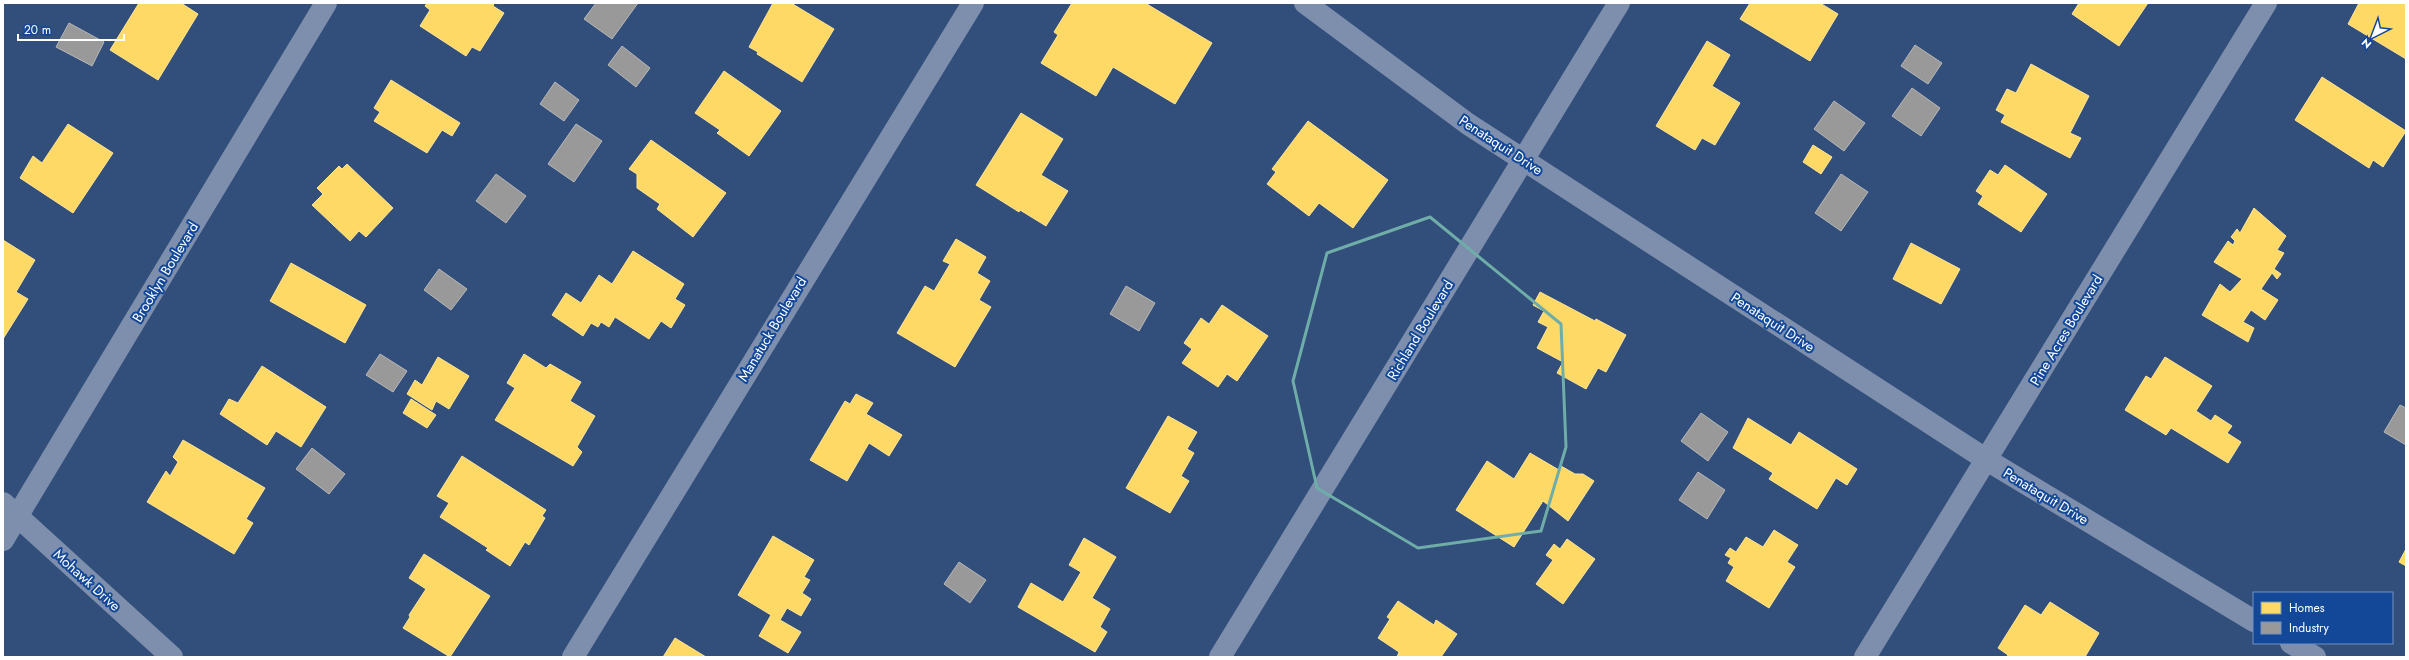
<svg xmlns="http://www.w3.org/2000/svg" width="2409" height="660" font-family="Jost,sans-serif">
  <rect width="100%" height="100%" fill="#324e7a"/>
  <!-- homes -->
  <g fill="#ffd966" stroke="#ffe494">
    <path d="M139 3H181L198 14 158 80 110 50Z"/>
    <path d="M427 3H494L493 6 504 13 480 51 472 47 466 56 420 26 430 10 425 6Z"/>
    <path d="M773 3H791L834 29 802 82 757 54 758 52 749 47Z"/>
    <path d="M1072 3H1145L1212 43 1175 104 1113 67 1096 96 1041 63 1058 35 1054 32Z"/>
    <path d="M1750 3H1820L1838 14 1810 61 1740 19Z"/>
    <path d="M2079 3H2148L2119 46 2072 14Z"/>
    <path d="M2359 3H2406V59L2348 24Z"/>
    <path d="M1707 41 1730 55 1712 86 1740 103 1715 145 1702 138 1695 150 1656 126Z"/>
    <path d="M2031 64 2089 96 2070 133 2081 138 2070 158 2001 122 2005 115 1996 110 2007 89 2016 93Z"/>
    <path d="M724 71 781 111 749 156 717 133 720 130 695 113Z"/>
    <path d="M2322 77 2406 131 2383 167 2373 160 2369 168 2295 120Z"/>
    <path d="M391 80 460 123 452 136 442 130 427 153 374 121 380 112 374 108Z"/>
    <path d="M1021 113 1063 139 1041 175 1068 191 1046 226 1020 210 1019 212 976 185Z"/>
    <path d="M1308 121 1388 180 1353 228 1319 203 1309 216 1267 184 1276 172 1272 169Z"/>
    <path d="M68 124 113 153 73 213 20 178 33 156 42 163Z"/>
    <path d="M651 140 726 193 693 237 657 209 660 204 637 188V174L629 169Z"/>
    <path d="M1813 145 1832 157 1821 174 1803 162Z"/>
    <path d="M347 164 393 208 366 237 359 231 350 241 312 205 323 194 317 188 339 166 342 169Z"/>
    <path d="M2005 165 2047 194 2021 232 1978 204 1983 196 1976 191 1990 170 1998 175Z"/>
    <path d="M2254 208 2286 236 2277 250 2284 253 2274 269 2281 274 2277 279 2272 273 2261 289 2278 300 2265 320 2251 310 2243 322 2254 328 2248 342 2202 315 2220 284 2230 292 2242 279 2214 262 2228 241 2233 245 2235 241 2231 237 2237 229 2240 233Z"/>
    <path d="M956 239 986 257 977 273 990 281 979 300 991 307 955 367 897 333 925 286 934 291 950 264 943 261Z"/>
    <path d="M3 240 35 260 16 292 28 299 3 339Z"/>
    <path d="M1911 243 1960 269 1941 304 1893 279Z"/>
    <path d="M633 251 684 284 675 299 685 305 671 328 661 321 649 339 615 317 609 327 601 322 598 327 591 323 583 336 552 315 566 293 581 303 599 275 612 284Z"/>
    <path d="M291 263 366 305 345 343 270 301Z"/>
    <path d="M1540 292 1595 321 1596 319 1626 335 1606 372 1598 368 1586 389 1557 373 1563 362 1537 348 1548 327 1538 322 1544 311 1533 305Z"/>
    <path d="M1222 305 1268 336 1237 381 1227 374 1218 387 1182 363 1192 349 1184 343 1201 318 1209 324Z"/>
    <path d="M524 354 546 368 550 364 581 382 570 401 595 416 577 447 582 452 573 466 495 420 515 388 507 383Z"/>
    <path d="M438 357 469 376 449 409 436 401 432 410 407 394 415 380 422 385Z"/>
    <path d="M2165 357 2212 386 2196 411 2211 421 2215 415 2232 426 2227 433 2241 442 2228 463 2171 428 2166 435 2125 410 2146 376 2151 379Z"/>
    <path d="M262 366 326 407 301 447 276 431 267 445 220 414 229 399 238 403Z"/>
    <path d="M856 394 873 403 866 414 902 435 889 456 869 443 847 481 810 460 845 401 850 404Z"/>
    <path d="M411 399 436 415 427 428 403 413Z"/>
    <path d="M1168 416 1197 432 1187 449 1194 453 1181 476 1189 481 1170 513 1126 488Z"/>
    <path d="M1748 418 1791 445 1799 432 1857 469 1847 485 1836 478 1817 509 1769 479 1773 473 1733 448Z"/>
    <path d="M183 440 265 488 246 519 253 523 234 554 147 502 166 471 170 476 178 462 173 457Z"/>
    <path d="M1530 453 1559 470 1561 466 1575 474H1583L1594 481 1568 521 1543 501 1514 547 1456 510 1487 461 1514 479Z"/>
    <path d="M462 456 546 510 542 516 545 518 529 545 525 542 510 566 486 550 488 548 440 517 449 503 437 496Z"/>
    <path d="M1774 530 1798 545 1787 562 1795 567 1769 608 1726 581 1734 567 1728 563 1731 558 1725 555 1730 548 1736 552 1746 537 1763 547Z"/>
    <path d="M773 536 814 560 804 577 810 580 802 593 811 599 801 616 787 608 780 620 801 632 788 653 759 636 771 615 738 595Z"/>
    <path d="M1084 538 1116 557 1092 598 1110 609 1100 627 1107 632 1095 652 1018 607 1031 583 1063 602 1081 572 1069 565Z"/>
    <path d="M1567 539 1595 559 1563 604 1536 584 1553 560 1546 555 1554 544 1560 549Z"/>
    <path d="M2406 549V566L2399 562Z"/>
    <path d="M424 554 490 596 450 657 403 628 410 617 409 615 426 589 409 578Z"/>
    <path d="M1398 601 1434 625 1436 620 1457 634 1441 657H1397L1399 652 1378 638 1390 619 1387 617Z"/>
    <path d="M2050 602 2099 633 2085 657H2007L2008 655 1998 648 2025 605 2041 615Z"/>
    <path d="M675 638 706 657H663Z"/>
  </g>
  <!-- industry -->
  <g fill="#999" stroke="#b8b8b8">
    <path d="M596 3H638L612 39 584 19Z"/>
    <path d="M69 23 104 42 92 66 56 47Z"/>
    <path d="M1915 45 1942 63 1928 84 1901 66Z"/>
    <path d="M622 46 650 68 636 87 608 65Z"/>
    <path d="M555 82 579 100 564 121 540 104Z"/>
    <path d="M1912 88 1940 108 1921 136 1892 116Z"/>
    <path d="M1834 101 1865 123 1844 151 1814 129Z"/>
    <path d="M576 124 602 141 574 182 548 164Z"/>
    <path d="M496 174 526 196 506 223 476 201Z"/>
    <path d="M1841 174 1868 192 1841 231 1815 213Z"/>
    <path d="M439 269 467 289 451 310 424 290Z"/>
    <path d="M1126 286 1155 303 1139 331 1110 314Z"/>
    <path d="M380 354 407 371 393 392 366 375Z"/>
    <path d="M2400 405 2406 408V445L2384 432Z"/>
    <path d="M1701 413 1728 432 1708 461 1681 441Z"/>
    <path d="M312 448 345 474 329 494 296 469Z"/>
    <path d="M1698 472 1725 490 1707 519 1679 500Z"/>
    <path d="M959 562 986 580 970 603 944 584Z"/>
  </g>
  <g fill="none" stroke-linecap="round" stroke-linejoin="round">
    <!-- minor -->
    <g stroke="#7d8fad" stroke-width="22">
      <path d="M1305 3 1468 124 1987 460 2254 621"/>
      <path d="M3 503 172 657"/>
      <path d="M3 540 326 3"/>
      <path d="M2291 643 2315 657"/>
      <path d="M573 657 973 3"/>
      <path d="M1220 657 1619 3"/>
      <path d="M1865 657 2266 3"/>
    </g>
  </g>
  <!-- marked area -->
  <path fill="none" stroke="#6fada8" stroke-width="3" stroke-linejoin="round" d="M1430 217 1561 324 1566 447 1541 531 1418 548 1317 488 1293 381 1327 253Z"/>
  <g text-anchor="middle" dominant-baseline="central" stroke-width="4" stroke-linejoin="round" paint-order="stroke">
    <!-- street labels -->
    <g font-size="14" fill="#fff" stroke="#134899">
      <text transform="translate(1501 145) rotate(33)">Penataquit Drive</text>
      <text transform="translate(165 272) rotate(-59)">Brooklyn Boulevard</text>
      <text transform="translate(1773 322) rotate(33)">Penataquit Drive</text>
      <text transform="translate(772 329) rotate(-59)">Manatuck Boulevard</text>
      <text transform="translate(1420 330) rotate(-59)">Richland Boulevard</text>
      <text transform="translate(2066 330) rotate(-59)">Pine Acres Boulevard</text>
      <text transform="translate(2046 496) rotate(31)">Penataquit Drive</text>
      <text transform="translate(87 580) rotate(42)">Mohawk Drive</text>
    </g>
  </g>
  <!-- border -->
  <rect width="2409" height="660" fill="none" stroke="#ffffff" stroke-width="8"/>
  <!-- legend -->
  <rect x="2253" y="592" width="140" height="52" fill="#134899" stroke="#7191c2"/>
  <rect x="2261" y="602" width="20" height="12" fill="#ffd966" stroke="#7191c2"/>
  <text x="2289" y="612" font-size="12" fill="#ffffff">Homes</text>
  <rect x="2261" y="622" width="20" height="12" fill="#999999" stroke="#7191c2"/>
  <text x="2289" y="632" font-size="12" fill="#ffffff">Industry</text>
  <!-- north arrow -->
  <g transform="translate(2373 36) rotate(222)" stroke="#134899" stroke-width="3" paint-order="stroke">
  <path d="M0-3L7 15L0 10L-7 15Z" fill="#ffffff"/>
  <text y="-6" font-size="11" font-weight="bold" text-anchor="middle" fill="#ffffff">N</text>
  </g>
  <!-- scale -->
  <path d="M18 34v6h106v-6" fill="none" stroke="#ffffff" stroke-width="2"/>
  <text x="24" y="34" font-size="12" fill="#ffffff" stroke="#134899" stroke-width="3" paint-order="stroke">20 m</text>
</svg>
